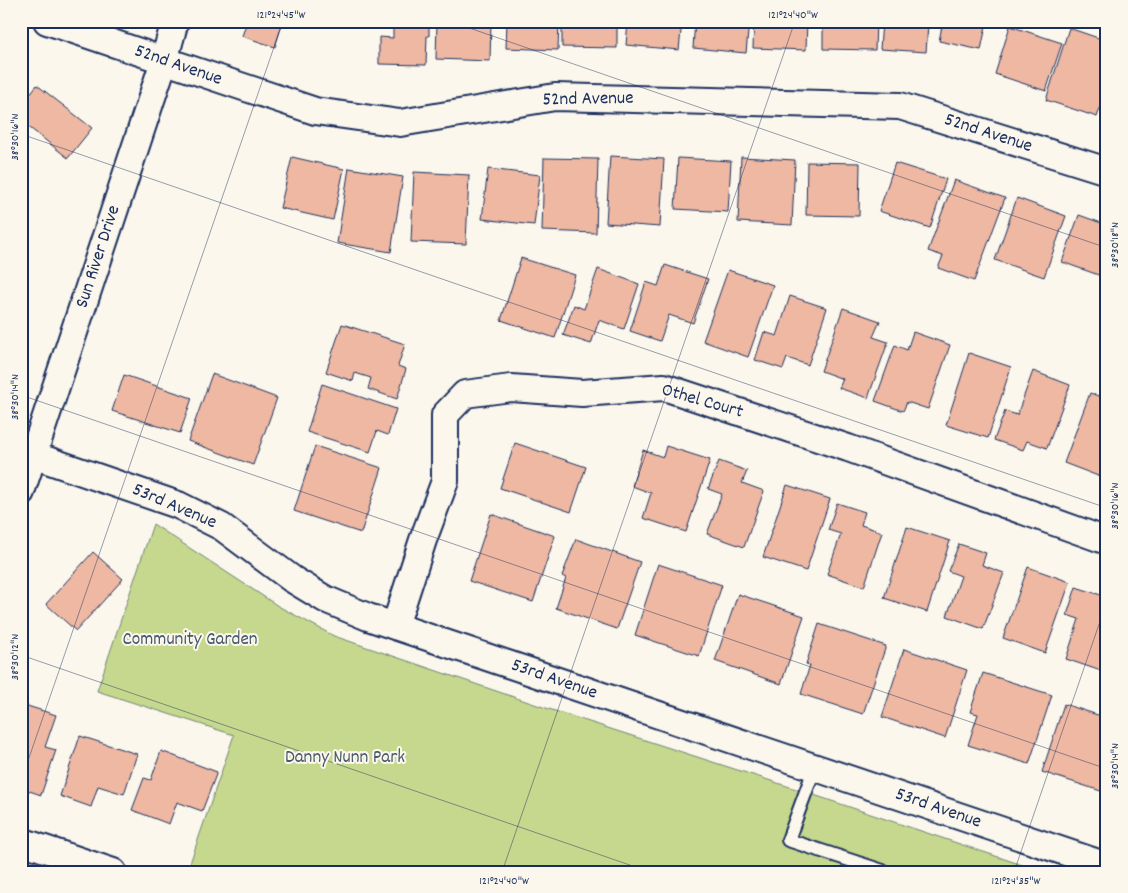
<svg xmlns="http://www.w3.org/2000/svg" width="1128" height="893" font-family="Dekko,sans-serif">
  <rect width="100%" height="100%" fill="#fbf7ec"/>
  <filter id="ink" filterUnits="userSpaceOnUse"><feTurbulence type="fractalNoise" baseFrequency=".02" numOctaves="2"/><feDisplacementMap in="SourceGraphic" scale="10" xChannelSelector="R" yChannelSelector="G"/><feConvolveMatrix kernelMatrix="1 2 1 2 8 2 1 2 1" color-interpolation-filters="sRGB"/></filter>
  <g filter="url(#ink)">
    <!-- green -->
    <path fill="#c5d88d" stroke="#708476" d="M153 524 278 606 334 636 549 709 793 788 1043 872H187L234 735 97 691Z"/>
    <!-- building -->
    <g fill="#eeb8a2" stroke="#1b2f5e">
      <path d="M247 21H283L275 47 242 36Z"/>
      <path d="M393 21H429V36H427L426 65 379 64V37L393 38Z"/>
      <path d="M437 21H491L490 61 436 59Z"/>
      <path d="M507 21H559L558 50 506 48Z"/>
      <path d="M562 21H617V48L562 47Z"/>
      <path d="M628 21H682L679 50 626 45Z"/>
      <path d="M695 21H749L746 53 693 48Z"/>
      <path d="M754 21H807L806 50 753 48Z"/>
      <path d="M823 21H876L875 50 823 49Z"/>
      <path d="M882 21H933L932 25H928L926 52 880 49Z"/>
      <path d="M943 21H987L981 50 939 41Z"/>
      <path d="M1010 26 1062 43 1046 91 995 74Z"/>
      <path d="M1069 28 1107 41V88L1097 117 1046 100Z"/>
      <path d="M37 85 92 128 68 158 21 121V105Z"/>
      <path d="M610 156 664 159 660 227 606 223Z"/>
      <path d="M292 157 344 169 333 220 280 208Z"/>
      <path d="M741 157 795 160 792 225 738 222Z"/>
      <path d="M544 158 598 159 596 233 542 231Z"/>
      <path d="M678 158 731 161 728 212 675 209Z"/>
      <path d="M807 162 860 163 859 216 806 215Z"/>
      <path d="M895 163 946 179 930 228 879 211Z"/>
      <path d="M349 168 403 177 391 252 337 243Z"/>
      <path d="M488 169 540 175 534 225 482 219Z"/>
      <path d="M414 172 469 175 466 244 411 242Z"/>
      <path d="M954 180 1005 198 974 281 938 268 943 256 928 251Z"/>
      <path d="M1017 198 1066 216 1044 277 995 260Z"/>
      <path d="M1079 215 1107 225V278L1062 262Z"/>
      <path d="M521 258 575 275 555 338 501 320Z"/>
      <path d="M665 265 708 279 693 323 669 315 660 341 630 331 646 282 658 286Z"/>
      <path d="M598 269 639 284 624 329 599 320 591 344 563 335 574 305 584 309Z"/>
      <path d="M728 270 773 285 748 357 703 341Z"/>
      <path d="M790 296 827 308 808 365 787 358 783 369 755 360 764 332 777 336Z"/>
      <path d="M843 308 880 321 873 337 888 342 868 398 839 388 843 379 821 371Z"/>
      <path d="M342 324 405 344 398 366 406 369 397 399 368 389 371 378 355 373 353 381 326 372Z"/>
      <path d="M913 332 950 345 928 409 907 402 903 411 875 401 895 345 907 350Z"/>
      <path d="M969 353 1011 367 988 438 946 425Z"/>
      <path d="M1033 371 1070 385 1047 448 1027 441 1023 450 994 440 1005 411 1017 415Z"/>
      <path d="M212 374 277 398 253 465 188 441Z"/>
      <path d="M124 375 192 398 180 433 112 411Z"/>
      <path d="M322 384 396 409 388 435 377 431 370 452 307 432Z"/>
      <path d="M1090 393 1107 399 1106 479 1064 463Z"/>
      <path d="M515 443 586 467 571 512 500 488Z"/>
      <path d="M315 446 382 468 361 533 294 511Z"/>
      <path d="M666 446 710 460 686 532 643 518 651 493 632 486 643 450 663 457Z"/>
      <path d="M719 461 747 471 742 483 764 491 744 547 707 534 722 494 708 489Z"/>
      <path d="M787 485 830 499 806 571 763 557Z"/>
      <path d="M837 503 865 512 861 525 882 532 864 587 827 574 841 534 828 530Z"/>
      <path d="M491 514 555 536 533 602 469 581Z"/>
      <path d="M907 527 950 541 927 612 884 598Z"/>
      <path d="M576 539 640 562 617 629 556 608 566 578 562 576Z"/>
      <path d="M959 544 986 553 982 565 1004 573 983 629 947 616 961 576 948 571Z"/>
      <path d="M93 552 123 579 76 631 46 604Z"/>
      <path d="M658 564 722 585 699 656 635 635Z"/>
      <path d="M1028 567 1070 582 1045 653 1003 638Z"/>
      <path d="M1076 587 1104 596 1100 609 1107 612V654L1101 671 1066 659 1079 619 1067 615Z"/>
      <path d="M738 594 804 616 781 684 715 661Z"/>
      <path d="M819 624 886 646 863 714 801 694 810 665 806 664Z"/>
      <path d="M904 649 967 670 945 738 882 717Z"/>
      <path d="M983 673 1052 695 1029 764 968 745 978 714 970 712Z"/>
      <path d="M21 704 56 715 45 747 56 750 41 795 21 788Z"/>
      <path d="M1064 704 1107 718V793L1042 772Z"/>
      <path d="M80 736 137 754 124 794 98 786 91 807 60 796Z"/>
      <path d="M161 751 217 772 202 811 177 802 169 824 132 810 144 778 151 780Z"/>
    </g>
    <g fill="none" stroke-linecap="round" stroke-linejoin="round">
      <!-- lane casing -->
      <g stroke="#1b2f5e" stroke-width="16">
        <path id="lane" d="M815 767 788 840 886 872"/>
      </g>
      <!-- street casing -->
      <g stroke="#1b2f5e" stroke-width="30">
        <g id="street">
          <path d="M47 21 315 111 400 123 555 97 900 106 1107 171"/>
          <path d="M21 451 178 505 222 527 292 579 325 599 368 617 1107 866"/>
          <path d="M21 492 164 61 175 21"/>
          <path d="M395 626 423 540 445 481V415L465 394 511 388 582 393 664 387 848 448 1107 541"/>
          <path d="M21 841 113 872"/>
        </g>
      </g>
      <!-- lane -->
      <use href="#lane" stroke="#fbf7ec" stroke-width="12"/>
      <!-- street -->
      <use href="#street" stroke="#fbf7ec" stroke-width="26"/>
    </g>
  </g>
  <!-- ticks -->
  <path fill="none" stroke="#1b2f5e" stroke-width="1" stroke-opacity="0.45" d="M449 21 1107 248M21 134 1107 508M21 395 1107 769M21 655 650 872M21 781 283 21M502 872 795 21M1014 872 1107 601"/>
  <g text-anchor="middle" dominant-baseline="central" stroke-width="4" stroke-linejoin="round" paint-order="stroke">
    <!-- street labels -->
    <g font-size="19" fill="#1b2f5e" stroke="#fbf7ec">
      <text transform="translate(178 66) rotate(19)">52nd Avenue</text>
      <text transform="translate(588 100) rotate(-1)">52nd Avenue</text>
      <text transform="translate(988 134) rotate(18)">52nd Avenue</text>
      <text transform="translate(99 257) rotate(-72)">Sun River Drive</text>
      <text transform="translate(702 402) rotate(16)">Othel Court</text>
      <text transform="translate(174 507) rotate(23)">53rd Avenue</text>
      <text transform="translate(554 680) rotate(19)">53rd Avenue</text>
      <text transform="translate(938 809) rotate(19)">53rd Avenue</text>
    </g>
    <!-- park labels -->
    <g font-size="19" fill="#46596a" stroke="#fbf7ec">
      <text x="190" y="640">Community Garden</text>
      <text x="345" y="758">Danny Nunn Park</text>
    </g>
  </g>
  <!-- margin -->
  <rect width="1128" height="893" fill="none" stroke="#fbf7ec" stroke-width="55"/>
  <rect x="28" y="28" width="1072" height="838" fill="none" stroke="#1b2f5e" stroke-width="2"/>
  <g font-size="12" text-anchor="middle" fill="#1b2f5e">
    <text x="281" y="18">121°24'45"W</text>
    <text x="793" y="18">121°24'40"W</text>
    <text transform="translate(14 137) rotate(-90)" y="4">38°30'16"N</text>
    <text transform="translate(1114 245) rotate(-90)" y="4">38°30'18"N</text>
    <text transform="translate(14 397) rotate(-90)" y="4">38°30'14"N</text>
    <text transform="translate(1114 506) rotate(-90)" y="4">38°30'16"N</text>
    <text transform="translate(14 657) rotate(-90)" y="4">38°30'12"N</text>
    <text transform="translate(1114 766) rotate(-90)" y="4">38°30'14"N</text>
    <text x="504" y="884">121°24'40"W</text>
    <text x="1016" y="884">121°24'35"W</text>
  </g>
</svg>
